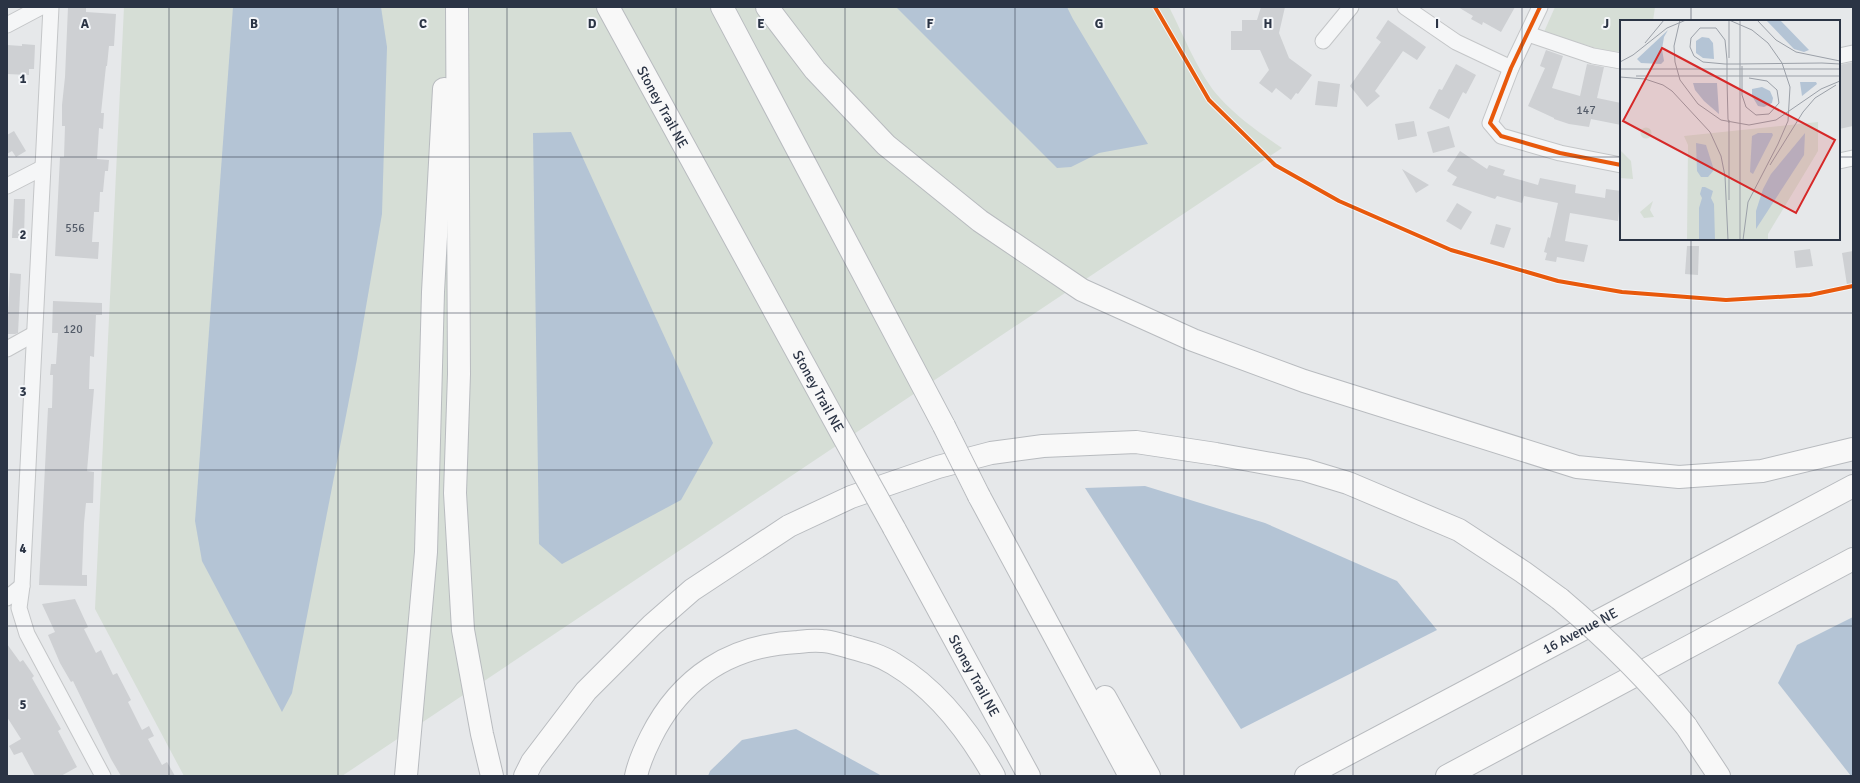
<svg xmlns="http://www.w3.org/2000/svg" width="1860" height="783" font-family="Signika,sans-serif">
  <rect width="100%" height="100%" fill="#e6e8ea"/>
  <!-- green -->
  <g fill="#d6ded6">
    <path d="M124 7H1169C1183 34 1200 77 1220 98 1238 118 1260 133 1282 148L342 776H184L95 609Z"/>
    <path d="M1555 7H1655L1653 21H1621V52L1602 50 1544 32Z"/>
  </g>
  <!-- water -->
  <g fill="#b4c4d5">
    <path d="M233 7H381L387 47 382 214 357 359 292 693 282 712 202 561 195 521Z"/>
    <path d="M896 7H1067L1073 19 1148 144 1099 153 1071 167 1057 168Z"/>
    <path d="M571 132 713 443 681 500 562 564 539 544 533 133Z"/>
    <path d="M1145 486 1265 523 1397 581 1437 630 1241 729 1085 488Z"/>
    <path d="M1853 617V776H1851L1778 683 1797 645Z"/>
    <path d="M796 729 882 776H708L710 771 742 740Z"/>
  </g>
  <!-- building -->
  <g fill="#ced0d3">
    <path d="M68 7H86V12L116 14 114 46H109L107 66H106L101 113H104L103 129 99 128 97 159 109 160 108 171H105L103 192H100L99 212H94L92 242H99L98 259 55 256 60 157H64L65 126H62V105L65 77Z"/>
    <path d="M1261 7H1285L1279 33 1289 58 1312 75 1298 94 1296 93 1291 100 1276 88 1272 93 1259 83 1269 70 1260 50H1231V31H1242V20H1257Z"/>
    <path d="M1458 7H1515L1501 32 1483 22 1482 25 1471 19 1473 16Z"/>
    <path d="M1388 20 1426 47 1417 60 1403 51 1375 91 1380 96 1367 107 1350 86 1381 42 1376 38Z"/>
    <path d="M22 44 35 45 34 69H29V75L7 74V45L22 46Z"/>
    <path d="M1546 50 1563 56 1552 88 1580 96 1587 64 1604 67 1597 98 1621 103V125L1591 119 1589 127 1569 124 1554 119V118L1528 106 1545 68 1540 66Z"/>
    <path d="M1853 62V126L1839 129V65Z"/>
    <path d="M1456 64 1476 75 1466 94 1463 92 1449 119 1429 108 1439 89 1442 90Z"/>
    <path d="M1318 81 1340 84 1337 107 1315 105Z"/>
    <path d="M1414 121 1417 136 1398 140 1395 124Z"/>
    <path d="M1449 126 1455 147 1433 153 1427 132Z"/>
    <path d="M14 131 26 151 16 157 12 151 7 154V135Z"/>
    <path d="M1460 151 1487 169 1489 165 1505 170 1503 175 1538 185 1540 178 1576 185 1575 193 1605 198 1606 189 1621 191 1618 221 1570 213 1565 241 1588 245 1584 262 1557 257 1556 262 1545 260 1547 253 1544 252 1548 237 1550 238 1558 203 1524 196 1522 203 1497 196 1495 199 1452 185 1457 177 1447 171Z"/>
    <path d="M1402 169 1429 185 1416 193Z"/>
    <path d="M14 199H25L24 238H12Z"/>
    <path d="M1457 203 1472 212 1461 230 1446 221Z"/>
    <path d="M1496 224 1511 228 1504 248 1490 244Z"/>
    <path d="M1687 246H1699L1698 275 1685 274Z"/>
    <path d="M1810 249 1813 266 1796 268 1794 251Z"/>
    <path d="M1853 251V284L1847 285 1842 253Z"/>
    <path d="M10 273 21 274 18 333 15 334H7Z"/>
    <path d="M53 301 102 303V315H96L94 357 90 356 89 389H94L87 471 94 472 93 503H86L84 523 82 575H87V586L39 585 48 408H52L53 375H50L51 364H56L58 333H52Z"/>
    <path d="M75 599 88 627 84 629 96 653 101 650 113 675 117 673 131 700 128 702 142 730 149 726 154 736 148 739 162 765 167 762 175 776H121L111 759 73 681 71 682 60 663 48 635 55 632 42 604Z"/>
    <path d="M7 644 20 662 23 660 34 676 32 678 61 729 58 731 77 767 61 776H35L22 752 14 755 9 746 21 739 7 717Z"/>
  </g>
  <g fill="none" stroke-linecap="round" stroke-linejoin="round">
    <!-- minor casing -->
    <g stroke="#c4c6c8" stroke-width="17">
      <g id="minor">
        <path d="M51 7 22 586 19 608 27 634 103 776"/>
        <path d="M1405 7 1456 42 1511 68"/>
        <path d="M1540 7 1511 68 1490 123 1501 136 1560 153 1621 165"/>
        <path d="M7 25 41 7"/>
        <path d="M1528 34 1593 56 1621 61"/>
        <path d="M1323 41 1351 7"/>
        <path d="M1839 56 1853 53"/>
        <path d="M1839 161 1853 158"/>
        <path d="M7 186 42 168"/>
        <path d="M7 349 34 334"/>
        <path d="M7 598 22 586"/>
      </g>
    </g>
    <!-- highway casing -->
    <g stroke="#b8bbbf" stroke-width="24">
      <g id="highway">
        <path d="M457 7 459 374 455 493 463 630 482 734 492 776"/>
        <path id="s1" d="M608 7 859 465"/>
        <path d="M722 7 944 426"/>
        <path d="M767 7 815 70 886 145 980 221 1082 290 1193 340 1304 381 1577 467 1679 477 1762 471 1853 449"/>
        <path d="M979 496 1130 776"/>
        <path id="s2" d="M894 528 1029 776"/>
        <path d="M1105 697 1149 776"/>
        <path d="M1686 726 1719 776"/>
        <path d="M406 776 426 552 433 292 444 89"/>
        <path d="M525 776 532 762 586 691 652 625 692 590 789 526 851 497 938 467 991 453 1043 446 1136 442 1216 454 1305 470 1348 483 1459 530 1523 572 1560 599"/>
        <path d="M636 776C639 762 645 749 651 737 681 677 731 645 798 642 806 641 814 640 822 641 831 641 840 645 849 647 864 651 880 655 894 664 936 689 970 733 994 776"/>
        <path id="s3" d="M1306 776 1853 486"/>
        <path d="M1447 776 1853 559"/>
      </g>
    </g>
    <!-- minor -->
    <use href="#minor" stroke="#f5f6f7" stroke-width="15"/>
    <!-- highway -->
    <use href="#highway" stroke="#f8f8f8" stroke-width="22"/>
    <!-- highway-bridge casing -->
    <g stroke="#b8bbbf" stroke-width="24" stroke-linecap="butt">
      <g id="highway-bridge">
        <path d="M944 426 979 496"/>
        <path d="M859 465 894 528"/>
        <path d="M1560 599C1606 638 1648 679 1686 726"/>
      </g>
    </g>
    <!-- highway-bridge -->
    <use href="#highway-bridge" stroke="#f8f8f8" stroke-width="22"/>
    <!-- cycleway casing -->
    <g stroke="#f4f6f9" stroke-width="6">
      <g id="cycleway">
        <path d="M1155 7 1209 100 1275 165 1339 201 1451 250 1558 281 1622 292 1726 300 1810 295 1853 286"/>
        <path d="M1540 7 1511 68 1490 123 1501 136 1560 153 1621 165"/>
      </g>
    </g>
    <!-- cycleway -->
    <use href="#cycleway" stroke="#e8590c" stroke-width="4"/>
  </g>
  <!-- grid -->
  <path fill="none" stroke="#2b3445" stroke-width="1" stroke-opacity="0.55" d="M169 7V776M338 7V776M507 7V776M676 7V776M845 7V776M1015 7V776M1184 7V776M1353 7V776M1522 7V776M1691 7V21M7 157H1621M1839 157H1853M1691 239V776M7 313H1853M7 470H1853M7 626H1853"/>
  <g text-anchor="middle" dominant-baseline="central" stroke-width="4" stroke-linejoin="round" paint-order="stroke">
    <!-- number labels -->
    <g font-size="12" fill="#545c69">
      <text x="1586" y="110">147</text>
      <text x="75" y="228">556</text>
      <text x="73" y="329">120</text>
    </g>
    <!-- street labels -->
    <g font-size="14" fill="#2b3445" stroke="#f4f6f9">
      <text stroke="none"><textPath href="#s1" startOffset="114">Stoney Trail NE</textPath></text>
      <text stroke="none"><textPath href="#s1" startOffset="438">Stoney Trail NE</textPath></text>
      <text stroke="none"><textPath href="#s3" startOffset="310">16 Avenue NE</textPath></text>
      <text stroke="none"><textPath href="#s2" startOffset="168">Stoney Trail NE</textPath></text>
    </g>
  </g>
  <!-- overview -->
  <g transform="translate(1620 20)">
    <rect width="220" height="220" fill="#e6e8ea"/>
    <path d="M198 102V131L148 214V220H67L68 125 64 116ZM20.5 113a5.5 5.5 0 1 1 11 0a5.5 5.5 0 1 1-11 0ZM0 130 11 141 13 159 0 158ZM33 181 30 190 34 197 24 198 20 192Z" fill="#d6ded6"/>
    <path d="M146 0H160L189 30 184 32 174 29ZM48 10 44 17 42 29 44 41 41 44 21 43 17 39ZM82 17 89 18 93 23 94 39 83 38 76 33V21ZM180 62H196L197 64 182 76ZM73 63H97L99 94 84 81 75 70ZM142 67 150 71 153 78 152 83 144 87 138 86 132 76V69ZM138 113H152L153 115 133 154 130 152 132 116ZM185 113 184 135 136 209V191L143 169 151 154ZM76 123 86 125 94 150 88 157H81L77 151ZM85 167 93 171 91 178 94 184 95 220H79V188L82 178 80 174 82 167Z" fill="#b4c4d5"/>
    <path fill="none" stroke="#9ba0a8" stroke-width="1" d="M60 0 54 26 55 42 60 60 78 84 101 100 129 105 156 100 201 69 220 61M109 0 132 10 148 23 162 43 170 67 168 101 158 124 128 182 123 220M109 0V38M120 0V220M137 0 156 20 176 32 220 41M25 23 44 0M0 42 13 35 47 8 66 0M122 46V75L126 87 136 95 149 94 159 83 157 70 147 61 129 58M0 49H220M16 56H220M0 57 25 59 43 65 52 71 90 112 101 136 105 156 108 220M109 103 108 99 107 60V40L105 20 96 8H80L71 18 70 27 74 36 83 42 105 44H117L202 43 220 44M150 145 183 92 195 78 216 65M109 180V100"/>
    <path fill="#d62828" fill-opacity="0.15" stroke="#d62828" stroke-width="2" d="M42 28 215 120 176 193 3 101Z"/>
    <rect width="220" height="220" fill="none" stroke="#2b3445" stroke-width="2"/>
  </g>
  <g font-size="13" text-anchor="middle" font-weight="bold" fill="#2b3445" stroke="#f4f6f9" stroke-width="4" stroke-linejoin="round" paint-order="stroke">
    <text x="85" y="28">A</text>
    <text x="254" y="28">B</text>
    <text x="423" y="28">C</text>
    <text x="592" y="28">D</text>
    <text x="761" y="28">E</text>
    <text x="930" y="28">F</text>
    <text x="1099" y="28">G</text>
    <text x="1268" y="28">H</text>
    <text x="1437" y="28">I</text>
    <text x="1606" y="28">J</text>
    <text x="23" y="83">1</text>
    <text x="23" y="239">2</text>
    <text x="23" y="396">3</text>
    <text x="23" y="553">4</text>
    <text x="23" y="709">5</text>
  </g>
  <!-- border -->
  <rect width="1860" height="783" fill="none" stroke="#2b3445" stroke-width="16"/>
</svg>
